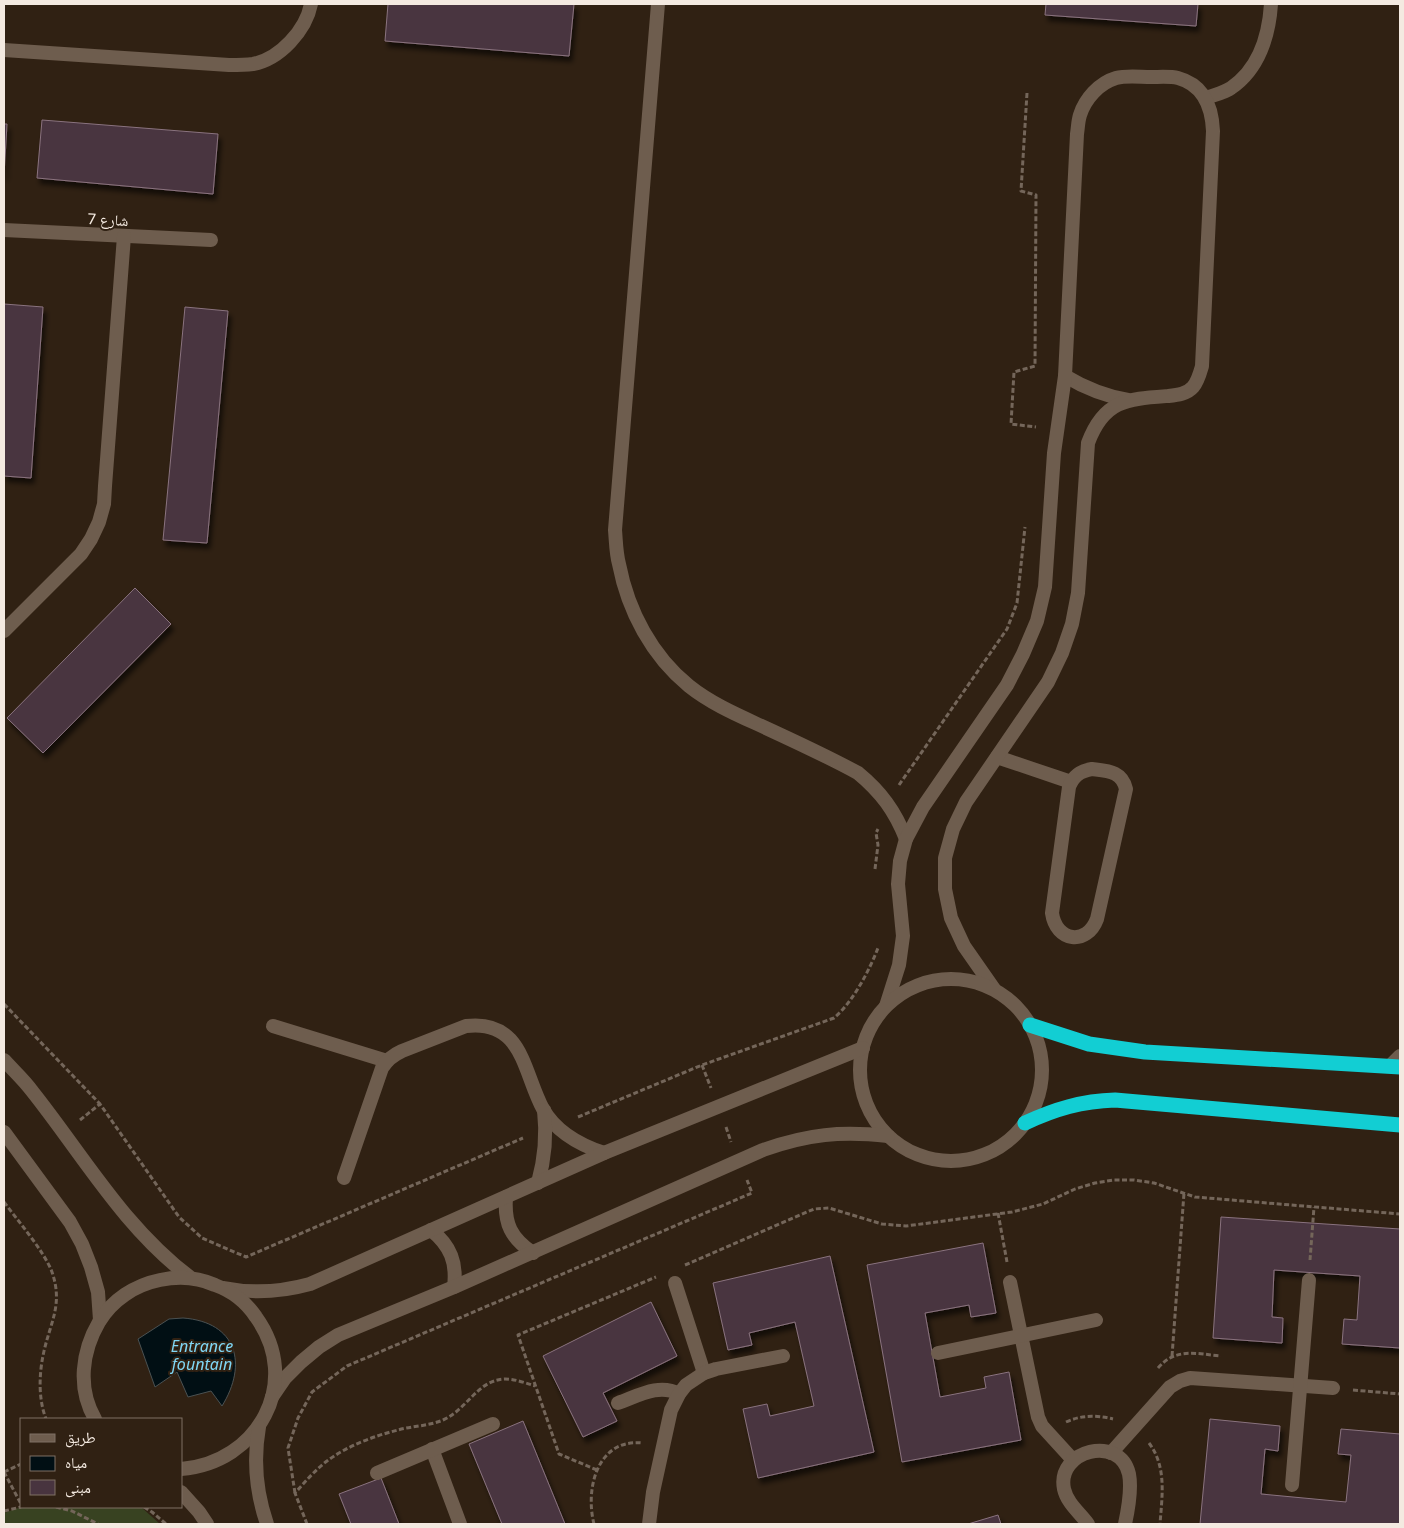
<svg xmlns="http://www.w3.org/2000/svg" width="1404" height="1528" font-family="'Noto Sans','Noto Naskh Arabic',sans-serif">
  <defs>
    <filter id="shadow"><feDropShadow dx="3" dy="5.5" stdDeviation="2.5" flood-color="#0009"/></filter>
  </defs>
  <rect width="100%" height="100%" fill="#302113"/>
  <!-- green -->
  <path fill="#384221" d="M21 1507H141L160 1524H4V1513Z"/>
  <!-- water -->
  <path fill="#010f14" stroke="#4a5152" d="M183 1318C237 1322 248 1364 222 1406L211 1391 188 1397 177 1372 155 1387 138 1339 169 1319Z"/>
  <!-- building -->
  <g fill="#48343f" stroke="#8a737f" filter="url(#shadow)">
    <path d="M388 4H574L569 56 385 41Z"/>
    <path d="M1046 4H1198L1196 26 1045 15Z"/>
    <path d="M42 120 218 134 213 194 37 178Z"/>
    <path d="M4 124H7L4 175Z"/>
    <path d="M4 304 43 307 31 478 4 476Z"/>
    <path d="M185 307 228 311 207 543 163 540Z"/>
    <path d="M135 588 171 624 43 753 7 718Z"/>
    <path d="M1221 1217 1400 1229V1348L1342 1344 1344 1319 1357 1320 1360 1276 1274 1270 1272 1317 1283 1318 1282 1343 1213 1338Z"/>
    <path d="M983 1243 996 1313 971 1317 969 1305 925 1313 940 1397 986 1388 984 1377 1009 1372 1021 1440 902 1462 867 1265Z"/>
    <path d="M830 1256 874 1452 758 1478 743 1409 767 1404 770 1416 814 1406 795 1322 749 1333 752 1345 728 1350 713 1283Z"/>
    <path d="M651 1302 677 1356 603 1393 617 1421 583 1437 543 1356Z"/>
    <path d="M1210 1419 1280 1426 1278 1451 1265 1449 1261 1494 1346 1502 1351 1455 1338 1454 1341 1429 1400 1434V1524H1200Z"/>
    <path d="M523 1421 565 1524H502L469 1444Z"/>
    <path d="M381 1478 399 1524H351L339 1494Z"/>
    <path d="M998 1515 1001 1524H968Z"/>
  </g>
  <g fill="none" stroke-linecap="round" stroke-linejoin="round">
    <!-- path -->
    <g stroke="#74665a" stroke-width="3" stroke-dasharray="5 2.5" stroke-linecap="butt">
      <path d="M1027 93 1021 191 1036 195 1035 366 1014 372 1011 424 1036 427"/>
      <path d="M899 785 1007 629 1017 603 1025 527"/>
      <path d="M875 869 878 845 876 833 878 829"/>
      <path d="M4 1004 100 1104"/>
      <path d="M702 1065 711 1088"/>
      <path d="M578 1117 702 1065 834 1018C853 1002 869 971 878 948"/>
      <path d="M80 1120 100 1104 179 1217 202 1238 246 1257 523 1138"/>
      <path d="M726 1127 731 1142"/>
      <path d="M4 1202C18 1221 44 1251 52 1272 63 1304 51 1321 44 1351 39 1373 38 1398 46 1419"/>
      <path d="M998 1213 1007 1262"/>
      <path d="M1310 1260 1314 1207"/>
      <path d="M685 1265 814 1209 829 1208 882 1224 906 1226 1012 1212 1043 1204 1075 1189 1095 1183 1114 1180H1134L1154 1183 1195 1197 1400 1214"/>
      <path d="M1172 1356 1184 1193"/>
      <path d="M1158 1368C1176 1347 1197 1354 1221 1356"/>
      <path d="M1353 1390 1400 1394"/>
      <path d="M1066 1422C1081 1415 1096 1415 1113 1419"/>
      <path d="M1149 1443C1167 1467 1162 1496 1160 1524"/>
      <path d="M597 1470 559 1454 518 1335 656 1277"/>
      <path d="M4 1472 21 1504"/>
      <path d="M4 1472 21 1464"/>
      <path d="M295 1493 288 1448 298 1418 312 1392 347 1366 752 1193 747 1180"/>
      <path d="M56 1507 72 1511 98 1524"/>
      <path d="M144 1507 152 1512 166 1524"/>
      <path d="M4 1511 21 1507"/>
      <path d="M307 1524 295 1493C305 1482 315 1470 327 1461 347 1446 374 1436 398 1430 412 1426 429 1426 443 1420 468 1409 477 1380 505 1379 515 1379 526 1383 535 1386"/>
      <path d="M594 1524C585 1489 597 1438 643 1443"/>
    </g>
    <!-- service -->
    <g stroke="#6e5d4e" stroke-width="14">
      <path d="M658 4 615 530C616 541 616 553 619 564 628 611 652 656 689 686 709 702 733 713 755 723 790 739 825 755 858 773 881 792 895 811 906 839"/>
      <path d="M4 50 229 65C236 65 245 65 253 64 280 59 306 30 311 4"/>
      <path d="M1206 98C1213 95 1224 93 1231 88 1259 69 1269 35 1271 4"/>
      <path d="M1065 376C1085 388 1105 396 1128 400"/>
      <path d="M997 757 1071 782"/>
      <path d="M1092 769C1108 771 1122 771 1126 789L1097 919C1087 946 1056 942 1052 913L1069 787C1073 776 1080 771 1092 769Z"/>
      <path d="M886 1006 899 965 903 936 898 884 900 861 906 839 923 807 1007 685 1023 654 1037 621 1045 587 1054 453 1065 376 1077 134C1078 128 1078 121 1080 115 1085 99 1099 83 1116 78 1127 75 1140 77 1151 77 1159 77 1170 76 1178 78 1204 85 1212 107 1213 131L1202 366C1200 373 1198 381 1193 387 1187 394 1177 395 1168 396 1127 399 1104 400 1088 443L1078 593 1072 624 1062 653 1048 682 966 802 953 829 945 858V889L951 918 964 946 994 989"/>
      <path d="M273 1026 387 1061"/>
      <path d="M1390 1066 1400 1056"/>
      <path d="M344 1178 382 1068C387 1060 393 1055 402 1051L466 1026C523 1019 523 1072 543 1109 556 1132 580 1145 604 1153"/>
      <path d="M538 1183C545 1158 547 1136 544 1110"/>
    </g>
    <!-- minor -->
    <g stroke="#6e5d4e" stroke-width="14">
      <path d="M4 230 211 240"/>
      <path d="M4 631 81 554 91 539 99 522 104 504 105 486 124 236"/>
      <path d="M1010 1282 1038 1417 1042 1426 1073 1460"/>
      <path d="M675 1283 704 1373"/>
      <path d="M938 1353 1096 1320"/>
      <path d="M618 1403C638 1396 659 1383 679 1394"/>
      <path d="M432 1449 460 1524"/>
      <path d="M1111 1453 1170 1387 1180 1381 1190 1378 1333 1388"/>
      <path d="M377 1473 493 1424"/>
      <path d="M1292 1485 1309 1280"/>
      <path d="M649 1524 653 1492 671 1410 679 1394 686 1385 704 1373 716 1369 783 1356"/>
      <path d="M1088 1524C1080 1513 1067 1503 1064 1489 1056 1450 1120 1434 1129 1474 1132 1489 1128 1510 1125 1524"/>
    </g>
    <!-- tertiary -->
    <g stroke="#6e5d4e" stroke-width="14">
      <circle cx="951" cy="1070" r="91"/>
      <path d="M4 1060C13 1070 24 1080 32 1091 83 1155 124 1228 191 1278"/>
      <path d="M4 1132 70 1222 82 1244 91 1267 98 1292 100 1320"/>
      <path d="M506 1197C504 1224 511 1238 533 1253"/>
      <path d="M431 1230C451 1246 457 1263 454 1287"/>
      <path d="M224 1288C254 1294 281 1292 310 1284L604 1153 863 1048"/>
      <path d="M272 1397 285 1378 301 1362 319 1347 338 1335 454 1287 763 1150C808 1134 841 1131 888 1136"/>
      <path d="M95 1419C77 1388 82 1351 99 1322 112 1300 135 1285 160 1280 179 1276 197 1277 215 1285 232 1291 246 1302 256 1317 303 1382 258 1463 181 1469"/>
      <path d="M259 1427C253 1461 256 1492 267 1524"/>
      <path d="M181 1492 199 1512 207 1524"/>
    </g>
    <!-- motorway -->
    <g stroke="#12ced3" stroke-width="15">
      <path d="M1030 1025 1089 1044 1145 1052 1400 1067"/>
      <path d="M1025 1123C1055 1109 1082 1101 1115 1100L1400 1125"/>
    </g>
  </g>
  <g text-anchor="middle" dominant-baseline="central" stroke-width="4" stroke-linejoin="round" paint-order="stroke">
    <!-- street labels -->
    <g font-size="15" fill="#f4eae1" stroke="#302113">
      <text transform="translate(108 219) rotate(3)">شارع 7</text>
    </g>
    <!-- water labels -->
    <g font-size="16" font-style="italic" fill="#80d7f5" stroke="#302113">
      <text x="202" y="1346">Entrance<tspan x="202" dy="18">fountain</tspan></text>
    </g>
  </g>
  <!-- border -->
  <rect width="1404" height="1528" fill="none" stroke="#f4eae1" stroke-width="10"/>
  <!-- legend -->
  <rect x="20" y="1418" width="162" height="90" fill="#302113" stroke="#7e7165"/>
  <rect x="30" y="1434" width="25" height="8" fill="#6e5d4e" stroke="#7e7165"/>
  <text x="65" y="1443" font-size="15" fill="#f4eae1">طريق</text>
  <rect x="30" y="1456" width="25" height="15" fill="#010f14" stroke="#7e7165"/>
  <text x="65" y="1468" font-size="15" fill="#f4eae1">مياه</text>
  <rect x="30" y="1480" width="25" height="15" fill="#48343f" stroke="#7e7165"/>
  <text x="65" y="1493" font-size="15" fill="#f4eae1">مبنى</text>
</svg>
